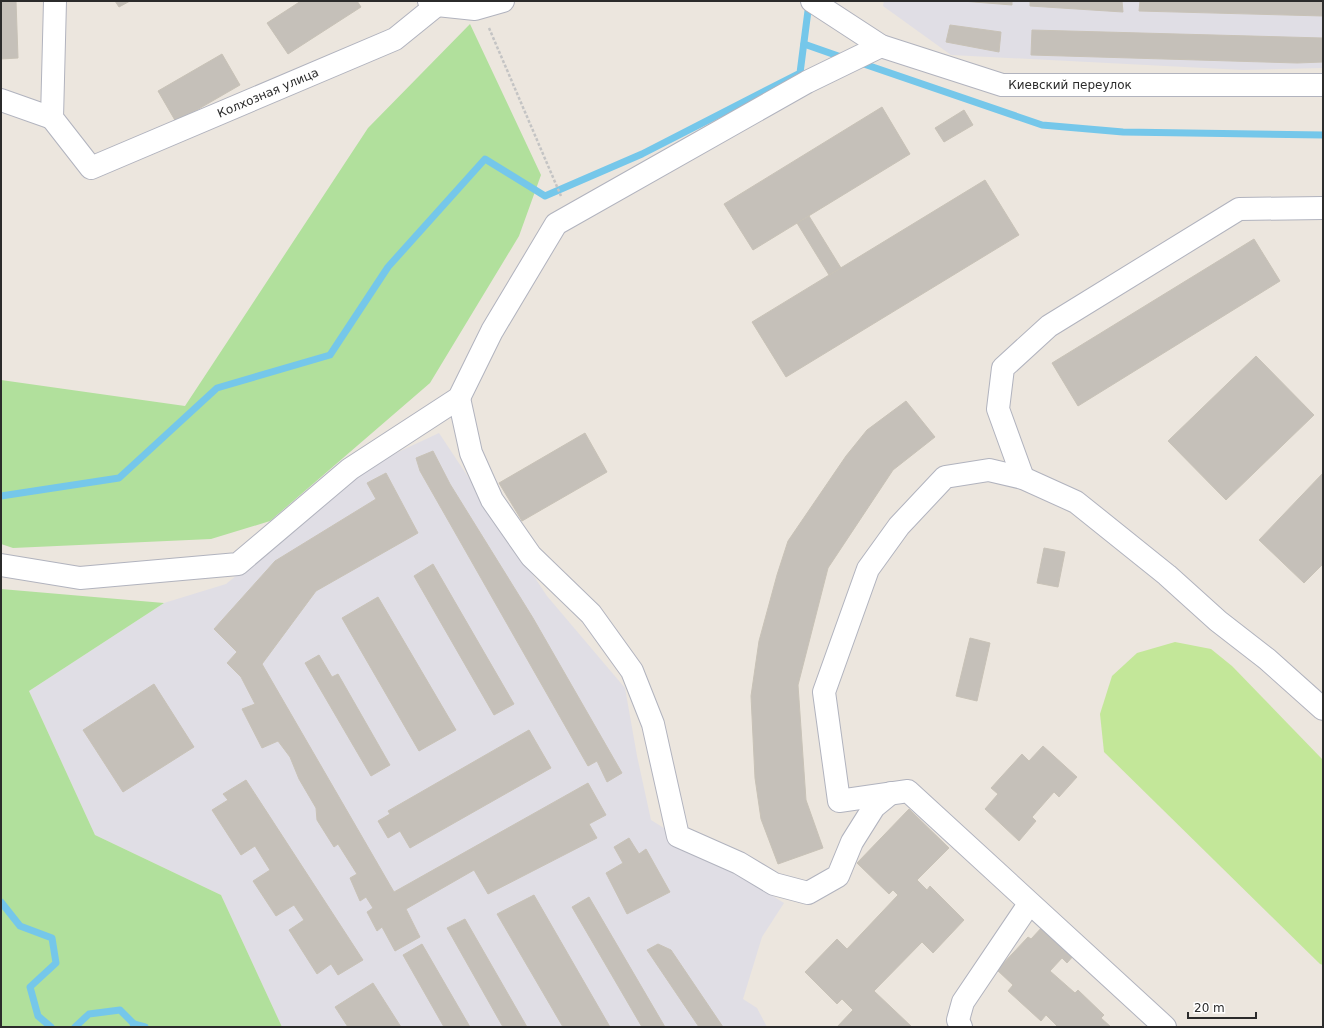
<svg xmlns="http://www.w3.org/2000/svg" width="1324" height="1028" font-family="'DejaVu Sans',sans-serif">
  <rect width="100%" height="100%" fill="#ece6de"/>
  <!-- industrial -->
  <g fill="#e0dee5">
    <path d="M884 1H1323V68L1243 70 951 55 883 6Z"/>
    <path d="M439 433 547 596 625 688 637 756 651 820 784 903 762 937 743 999 757 1008 767 1027H282L221 895 95 835 29 691 164 603 226 584 377 462Z"/>
  </g>
  <!-- green -->
  <g fill="#b1e09c">
    <path d="M470 24 541 175 519 236 430 383 270 521 211 539 13 548 1 544V380L185 406 368 128Z"/>
    <path d="M1 589 164 603 29 691 95 835 221 895 282 1027H1Z"/>
  </g>
  <!-- pitch -->
  <path fill="#c3e799" d="M1175 642 1211 649 1232 666 1323 760V965L1320 964 1104 752 1100 714 1112 676 1137 653Z"/>
  <g fill="none" stroke-linecap="round" stroke-linejoin="round">
    <!-- stream -->
    <g stroke="#75c7ea" stroke-width="7">
      <path d="M804 44 844 58"/>
      <path d="M858 62 1042 125 1123 132 1323 135"/>
      <path d="M1 496 119 478 217 388 330 355 388 267 485 159 545 196 642 154 800 73 809 3"/>
      <path d="M1 902 20 926 52 938 56 963 30 987 38 1016 51 1027"/>
      <path d="M134 1024 145 1027"/>
      <path d="M75 1027 89 1014 120 1010 134 1024 133 1027"/>
    </g>
  </g>
  <!-- building -->
  <g fill="#c5c0b9" stroke="#c8c2b7">
    <path d="M1 1H16L18 58 1 59Z"/>
    <path d="M115 1H130L119 7Z"/>
    <path d="M301 1H357L361 7 288 54 267 23Z"/>
    <path d="M962 1H1012V5Z"/>
    <path d="M1030 1H1122L1123 12 1030 6Z"/>
    <path d="M1140 1H1323V16L1139 11Z"/>
    <path d="M950 25 1001 32 999 52 946 42Z"/>
    <path d="M1032 30 1323 38V62L1297 63 1031 55Z"/>
    <path d="M222 54 240 85 176 122 158 91Z"/>
    <path d="M882 107 910 154 753 250 724 204Z"/>
    <path d="M964 110 973 125 944 142 935 128Z"/>
    <path d="M985 180 1019 235 786 377 752 322Z"/>
    <path d="M809 216 841 268 829 275 797 223Z"/>
    <path d="M1254 239 1280 281 1078 406 1052 363Z"/>
    <path d="M1256 356 1314 415 1226 500 1168 441Z"/>
    <path d="M906 401 935 437 893 470 828 568 798 685 806 800 823 848 778 864 761 819 755 778 751 696 759 641 777 575 788 541 846 456 867 430Z"/>
    <path d="M585 433 607 472 522 521 499 483Z"/>
    <path d="M433 451 450 484 533 618 622 773 607 782 597 761 588 766 420 471 416 458Z"/>
    <path d="M386 473 418 533 316 591 262 664 394 892 588 783 606 815 589 824 597 838 488 894 474 870 406 909 420 937 395 951 382 927 377 931 367 912 373 908 366 897 360 901 350 878 357 874 338 844 334 847 317 820 316 808 299 779 290 757 278 741 262 748 242 709 255 704 241 677 227 663 237 652 214 629 275 561 376 499 367 483Z"/>
    <path d="M1323 473V564L1304 583 1259 540Z"/>
    <path d="M1044 548 1065 552 1058 587 1037 583Z"/>
    <path d="M433 564 514 704 494 715 414 576Z"/>
    <path d="M378 597 456 730 419 751 342 618Z"/>
    <path d="M970 638 990 643 977 701 956 696Z"/>
    <path d="M319 655 332 677 338 674 390 765 371 776 305 663Z"/>
    <path d="M154 684 194 747 123 792 83 730Z"/>
    <path d="M529 730 551 768 410 848 400 831 388 838 378 821 390 814 388 811Z"/>
    <path d="M1043 746 1077 777 1059 797 1054 792 1032 817 1036 821 1019 841 985 809 998 794 991 788 1022 754 1029 761Z"/>
    <path d="M246 780 363 960 338 975 331 964 317 974 289 930 304 920 294 905 276 916 253 881 270 870 255 846 241 855 212 810 228 800 223 794Z"/>
    <path d="M909 809 949 848 917 880 927 890 930 886 964 920 933 953 922 942 874 991 912 1027H837L853 1010 842 999 837 1004 805 972 837 939 847 949 898 895 893 890 889 894 857 863Z"/>
    <path d="M629 838 639 854 646 849 670 892 627 914 606 873 623 863 614 847Z"/>
    <path d="M534 895 610 1027H563L497 914Z"/>
    <path d="M589 897 665 1027H642L572 907Z"/>
    <path d="M465 919 527 1027H503L447 928Z"/>
    <path d="M1044 925 1075 954 1067 963 1062 958 1050 971 1075 993 1078 990 1104 1015 1101 1018 1111 1027H1058L1046 1015 1041 1021 1008 991 1013 985 997 970 1028 937 1031 939Z"/>
    <path d="M422 944 470 1027H444L403 955Z"/>
    <path d="M658 944 671 950 723 1027H699L647 950Z"/>
    <path d="M373 983 401 1027H348L335 1007Z"/>
  </g>
  <g fill="none" stroke-linecap="round" stroke-linejoin="round">
    <!-- minor casing -->
    <g stroke="#b1b3be" stroke-width="24">
      <g id="minor">
        <path d="M55 1 52 118 91 168 395 39 437 5"/>
        <path d="M429 1 437 5 475 9 503 1"/>
        <path d="M812 1 881 46 1002 85H1323"/>
        <path d="M1 100 52 118"/>
        <path d="M459 398 471 453 492 500 531 556 591 614 632 671 653 724 678 836 739 863 774 884 808 893 838 876 852 842 874 807 891 793"/>
        <path d="M1023 478 998 409 1003 368 1049 326 1239 209 1323 208"/>
        <path d="M1 565 80 578 238 564 350 469 459 398 492 331 556 224 807 82 881 46"/>
        <path d="M961 1027 958 1020 963 1002 1029 904"/>
        <path d="M1165 1027 908 791 839 801 824 692 868 569 899 526 945 477 989 470 1023 478 1076 502 1167 575 1218 621 1267 659 1323 709"/>
      </g>
    </g>
    <!-- path -->
    <path stroke="#c4c4c4" stroke-width="2.5" stroke-dasharray="3 2" stroke-linecap="butt" d="M489 28 561 196"/>
    <!-- minor -->
    <use href="#minor" stroke="#fff" stroke-width="22"/>
  </g>
  <g text-anchor="middle" dominant-baseline="central" stroke-width="3.5" stroke-linejoin="round" paint-order="stroke">
    <!-- street labels -->
    <g font-size="12" fill="#2b2b2b" stroke="#fff">
      <text x="1070" y="85">Киевский переулок</text>
      <text transform="translate(268 93) rotate(-23)">Колхозная улица</text>
    </g>
  </g>
  <!-- border -->
  <rect width="1324" height="1028" fill="none" stroke="#2b2b2b" stroke-width="4"/>
  <!-- scale -->
  <path d="M1188 1012v6h68v-6" fill="none" stroke="#2b2b2b" stroke-width="2"/>
  <text x="1194" y="1012" font-size="12" fill="#2b2b2b" stroke="#ffffff" stroke-width="3" paint-order="stroke">20 m</text>
</svg>
